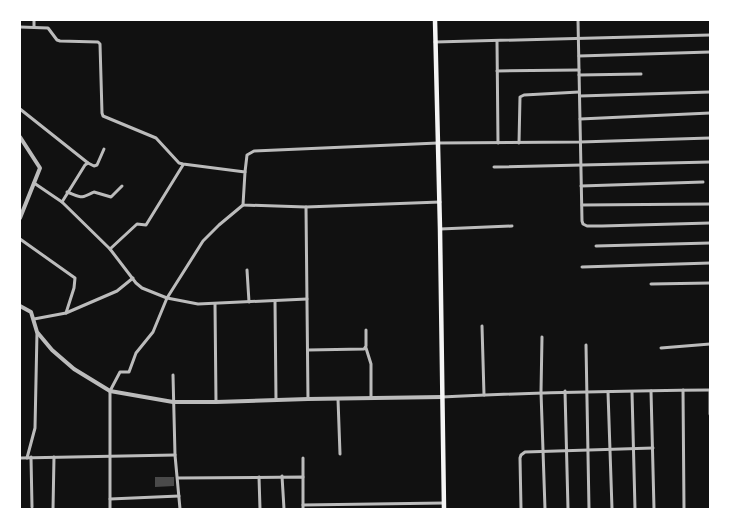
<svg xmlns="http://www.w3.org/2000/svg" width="730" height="529" font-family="'Fira Sans',sans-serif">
  <rect width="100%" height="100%" fill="#111"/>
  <!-- building -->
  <path fill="#4a4a4a" d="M155 477H174V486L155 487Z"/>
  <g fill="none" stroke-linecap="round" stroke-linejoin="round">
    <!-- minor -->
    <g stroke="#bcbcbc" stroke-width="3">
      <path d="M578 20 582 221 583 224 587 226H602L710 223"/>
      <path d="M20 27 48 28 57 40 60 41 98 42 100 44 102 113 103 116 156 138 179 163 183 164 245 172 243 205 306 207 308 399"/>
      <path d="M34 27V20"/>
      <path d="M497 41 498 143"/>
      <path d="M435 42 710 35"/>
      <path d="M579 56 710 52"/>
      <path d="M497 71 579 70"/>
      <path d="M579 75 641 74"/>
      <path d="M580 96 710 92"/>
      <path d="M20 109 88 163"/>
      <path d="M580 119 710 113"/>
      <path d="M519 143 520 97 524 95 579 92"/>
      <path d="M494 167 710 162"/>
      <path d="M245 172 247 155 254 151 438 143 580 142 710 138"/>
      <path d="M34 183 62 202 110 249 136 283 142 288 167 298 198 304 307 299"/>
      <path d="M581 186 703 182"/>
      <path d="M67 192C83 198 80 199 94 192L111 197 122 186"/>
      <path d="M62 202 85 165 88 163 94 166 97 165 104 149"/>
      <path d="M582 205 710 204"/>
      <path d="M306 207 440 202"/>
      <path d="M440 229 512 226"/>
      <path d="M20 239 75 278 74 288 66 313"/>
      <path d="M596 246 710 243"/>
      <path d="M110 249 137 224 146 225 183 165"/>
      <path d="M582 267 710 263"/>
      <path d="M247 270 249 302"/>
      <path d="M651 284 710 283"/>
      <path d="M275 301 276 400"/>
      <path d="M215 304 216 402"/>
      <path d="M34 319 66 313 117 291 133 278"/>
      <path d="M482 326 484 395"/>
      <path d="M542 337 541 392 545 509"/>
      <path d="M586 345 589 509"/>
      <path d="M366 348 371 364V398"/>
      <path d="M661 348 710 344"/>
      <path d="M308 350 364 349 366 346V330"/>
      <path d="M173 375 175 455 180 509"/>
      <path d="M683 390 684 509"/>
      <path d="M710 390V414"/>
      <path d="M565 391 568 509"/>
      <path d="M651 391 654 509"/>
      <path d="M608 392 612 509"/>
      <path d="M632 392 635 509"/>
      <path d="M442 397C532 392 621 391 710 390"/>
      <path d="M338 399 340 454"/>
      <path d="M31 457 32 507"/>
      <path d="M20 458 175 455"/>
      <path d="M27 458 35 428 37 332"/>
      <path d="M282 476 284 509"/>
      <path d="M259 477 260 509"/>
      <path d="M303 477V458"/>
      <path d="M178 478 303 477V509"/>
      <path d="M110 499 179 496"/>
      <path d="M303 505 444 503"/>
      <path d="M53 509 54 457"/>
      <path d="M110 509V391L120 372H129L136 353 153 332 167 298 203 241 219 225 243 205"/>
      <path d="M521 509 520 458 521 455 525 452 653 448"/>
    </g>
    <!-- tertiary -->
    <g stroke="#bcbcbc" stroke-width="4">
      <path d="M20 137 40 168 20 218"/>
      <path d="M20 306 31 312 37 332 52 350 74 369 110 391 173 402H216L308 399 442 397"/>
    </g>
    <!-- secondary -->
    <path stroke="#f5f5f5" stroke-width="4.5" d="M435 20 440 229 444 509"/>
  </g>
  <!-- border -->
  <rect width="730" height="529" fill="none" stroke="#ffffff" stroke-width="42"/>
</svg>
